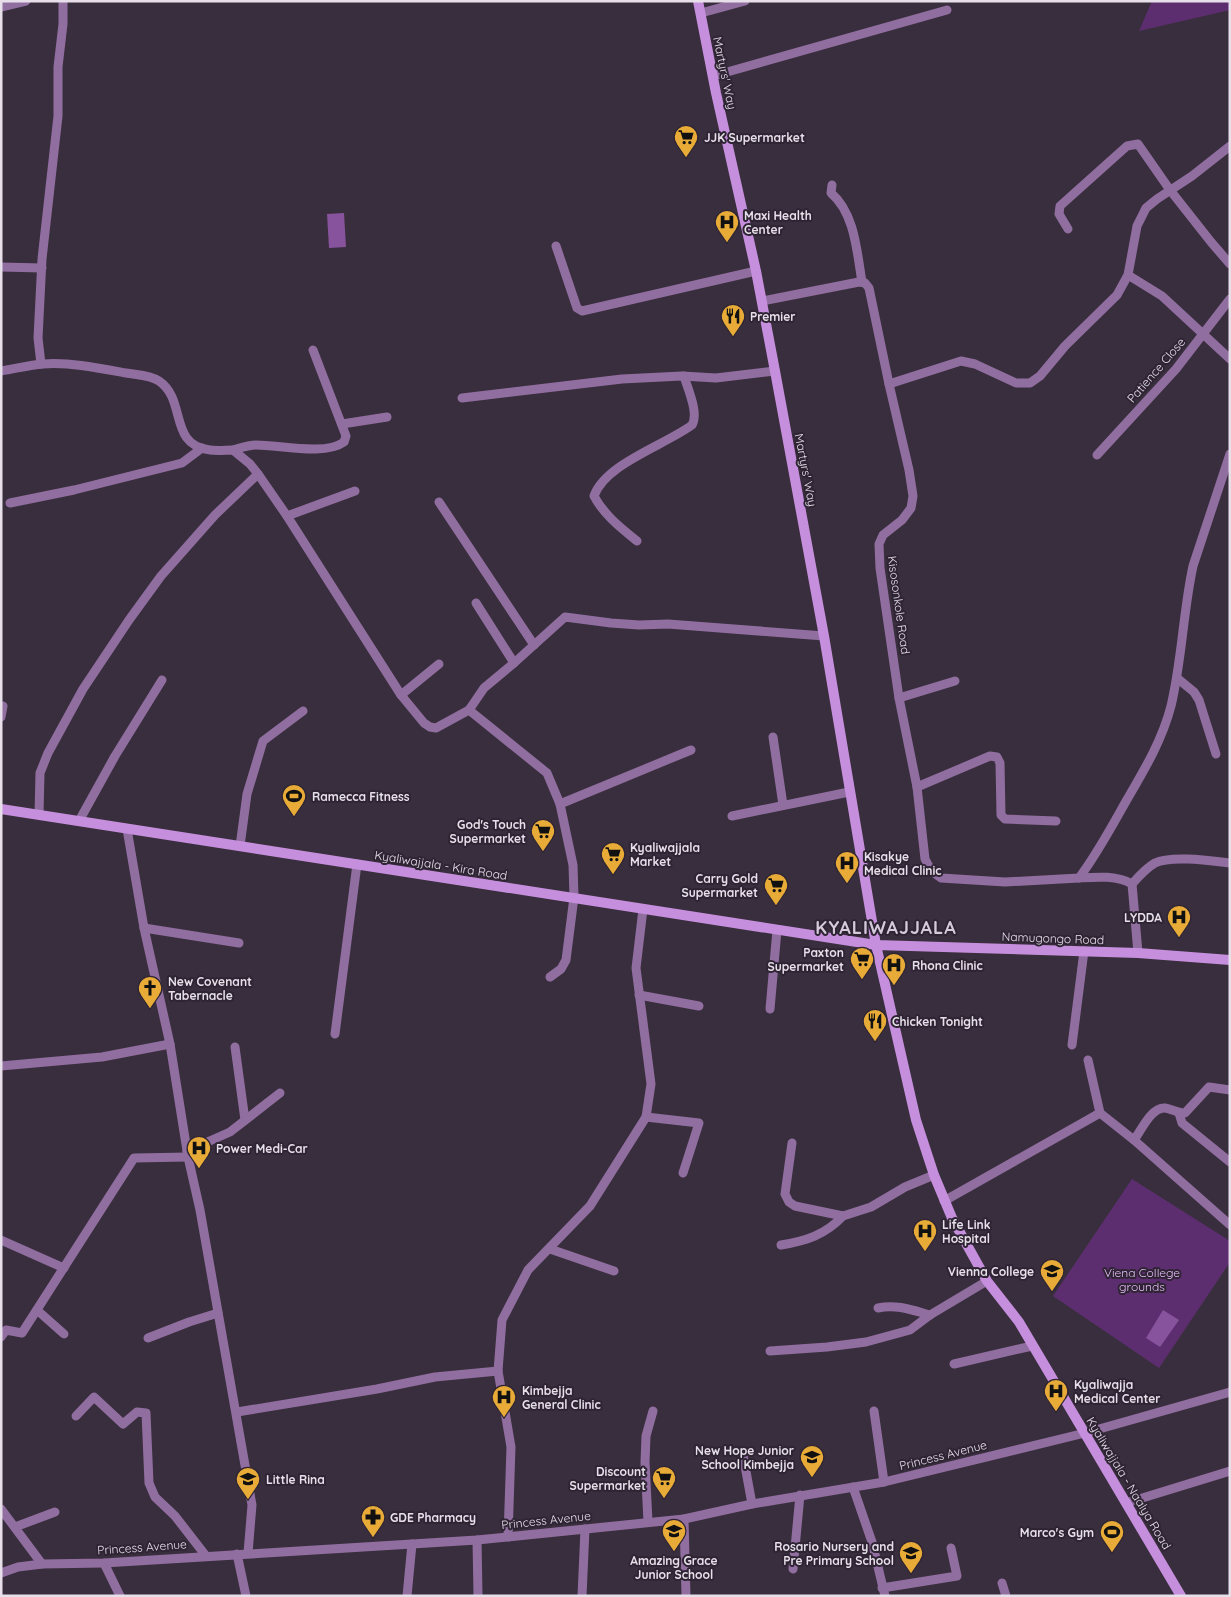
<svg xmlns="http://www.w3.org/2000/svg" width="1231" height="1597" font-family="Quicksand,sans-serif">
  <rect width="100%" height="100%" fill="#392e3d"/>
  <!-- green -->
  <g fill="#5d2e6f">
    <path d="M1152 1H1230V10L1139 31Z"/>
    <path d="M1132 1179 1230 1241V1262L1159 1368 1053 1296Z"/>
  </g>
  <!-- water -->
  <g fill="#88539d">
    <path d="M344 213 346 247 329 248 327 214Z"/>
    <path d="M1163 1310 1179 1320 1160 1347 1146 1338Z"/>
  </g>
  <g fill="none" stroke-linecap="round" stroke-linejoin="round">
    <!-- street -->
    <g stroke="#916ea0" stroke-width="9">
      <path d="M1 7 26 1"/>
      <path d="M701 13 745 1"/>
      <path d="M713 76 947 10"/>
      <path d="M832 185 831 193C855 213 857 253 862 282"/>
      <path d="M1068 229 1059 214 1060 206 1127 146 1138 144 1170 190 1211 242 1230 264"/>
      <path d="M556 246 577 308 582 311 756 271"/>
      <path d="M1 267 42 268"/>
      <path d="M1128 275 1162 296 1230 359"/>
      <path d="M762 301 859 282 865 283 869 288 889 384 909 470 913 496 911 508 902 520 883 535 879 544 880 568 899 698 917 787 925 859C929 868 933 873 941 878L1005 882 1079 878C1097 854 1111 828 1125 803 1143 772 1162 741 1171 706 1182 660 1183 612 1193 566L1230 454"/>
      <path d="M41 364 38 338 42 259 58 116V67L63 24V1"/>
      <path d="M1 371C15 369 29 365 43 364 70 362 99 368 126 373 137 375 150 375 159 381 187 400 168 445 210 450 217 451 226 450 233 450L250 464 258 474 287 516 401 695 424 723 430 727 436 728 469 710 547 773 560 804 573 865 574 897 566 960 561 969 550 977"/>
      <path d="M889 384 961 361 975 364 1016 383H1030L1040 376 1065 346 1117 295 1128 275 1137 226 1146 208 1157 199 1192 176 1230 146"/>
      <path d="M462 398 622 379 682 376 716 378 775 371"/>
      <path d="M342 424 387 417"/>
      <path d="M233 450C240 448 248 445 256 445 280 445 325 456 344 442L346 436 313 350"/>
      <path d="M1097 455 1176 369 1230 299"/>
      <path d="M439 502 534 645"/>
      <path d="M10 503 74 490 182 463 202 448"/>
      <path d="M287 516 355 491"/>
      <path d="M637 541C621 528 604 515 594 496 605 464 665 445 692 425 699 413 688 390 684 376"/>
      <path d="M476 603 514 663"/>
      <path d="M1177 678 1194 692 1199 700 1216 754"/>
      <path d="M401 695 439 664"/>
      <path d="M899 698 955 681"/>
      <path d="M469 710 484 688 514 663 565 617 611 623 639 625 668 624 824 636"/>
      <path d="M1 717 3 706"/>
      <path d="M773 737 783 805"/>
      <path d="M917 787 990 756 997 757 1000 763 1001 815 1005 819 1056 821"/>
      <path d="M560 804 691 750"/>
      <path d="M39 815 40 773 48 753 83 689 129 620 161 576 215 515 258 474"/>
      <path d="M732 816 849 792"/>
      <path d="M79 821 115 756 162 680"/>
      <path d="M127 829 144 928 170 1044 188 1157 200 1210 252 1505 248 1553"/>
      <path d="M240 846 247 794 263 741 303 711"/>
      <path d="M1079 878C1095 877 1117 875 1132 884L1138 953"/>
      <path d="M1132 884C1139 876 1146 868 1155 863 1171 855 1212 861 1230 863"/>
      <path d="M144 928 239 943"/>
      <path d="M639 995 699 1006"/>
      <path d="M770 1009 777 930"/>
      <path d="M335 1034 357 864"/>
      <path d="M1072 1045 1084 951"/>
      <path d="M235 1047 245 1120"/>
      <path d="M1088 1060 1100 1113 1134 1140 1230 1225"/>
      <path d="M1 1066 102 1057 170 1044"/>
      <path d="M1179 1113 1182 1123 1230 1162"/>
      <path d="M646 1117 699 1123 683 1173"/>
      <path d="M1134 1140C1141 1131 1151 1107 1165 1108 1172 1109 1178 1113 1185 1113L1209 1087 1230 1090"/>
      <path d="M792 1143 785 1194 789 1202 795 1206 843 1216 871 1207 905 1187 934 1175"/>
      <path d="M187 1151 230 1132 280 1093"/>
      <path d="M944 1201 1100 1113"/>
      <path d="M1 1240 64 1268"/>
      <path d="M781 1245C806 1241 825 1235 843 1216"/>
      <path d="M550 1249 614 1271"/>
      <path d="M878 1308C896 1304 912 1310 930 1315"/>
      <path d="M37 1310 64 1334"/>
      <path d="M1 1337 6 1330 22 1333 134 1158 188 1157"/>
      <path d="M148 1338 189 1322 218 1313"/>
      <path d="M770 1351 827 1347 866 1342 910 1330 930 1315 987 1281"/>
      <path d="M954 1364 1032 1346"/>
      <path d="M874 1411 884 1482"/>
      <path d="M237 1412 377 1389 435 1377 498 1371"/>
      <path d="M76 1416 94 1397 123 1424 137 1412 146 1413 149 1483 155 1497 175 1516 206 1556"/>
      <path d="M743 1455 752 1504"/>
      <path d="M853 1487 872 1542 885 1596"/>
      <path d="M1126 1503 1230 1471"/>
      <path d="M1 1509 42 1564"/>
      <path d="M684 1519 686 1596"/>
      <path d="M648 1522 645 1462 646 1436 653 1411"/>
      <path d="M15 1527 55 1512"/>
      <path d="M508 1537 511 1447 498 1371 502 1320 528 1270 590 1206 646 1117 651 1084 636 968 643 909"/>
      <path d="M477 1540 478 1596"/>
      <path d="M237 1554 246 1596"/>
      <path d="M104 1563 120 1596"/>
      <path d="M793 1569 800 1495"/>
      <path d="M1 1573 18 1567 42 1564 104 1563 477 1540 684 1519 752 1504 884 1482 1085 1433 1230 1392"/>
      <path d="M1002 1583 1006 1596"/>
      <path d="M882 1588 957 1576 951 1548"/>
      <path d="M407 1596 412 1544"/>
      <path d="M582 1596 585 1529"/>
    </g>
    <!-- secondary -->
    <g stroke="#c68fdd" stroke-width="10">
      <path d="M698 1 716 93 756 271 775 371 824 636 876 945 916 1120 934 1175 952 1218 987 1281 1019 1322 1181 1596"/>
      <path d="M1 809 876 945 1138 953 1230 960"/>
    </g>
  </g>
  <!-- icons -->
  <defs>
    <g id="supermarket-pin" transform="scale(1.25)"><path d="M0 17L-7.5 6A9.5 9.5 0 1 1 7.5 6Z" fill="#e8ab37" stroke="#2e2433"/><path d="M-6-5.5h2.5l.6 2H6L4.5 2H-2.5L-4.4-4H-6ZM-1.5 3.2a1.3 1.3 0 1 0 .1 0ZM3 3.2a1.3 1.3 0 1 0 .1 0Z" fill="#111"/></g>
    <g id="hospital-pin" transform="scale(1.25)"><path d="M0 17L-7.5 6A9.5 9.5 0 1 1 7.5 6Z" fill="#e8ab37" stroke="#2e2433"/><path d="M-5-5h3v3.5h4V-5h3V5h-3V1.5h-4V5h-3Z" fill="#111"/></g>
    <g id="restaurant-pin" transform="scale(1.25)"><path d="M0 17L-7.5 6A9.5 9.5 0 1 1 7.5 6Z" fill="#e8ab37" stroke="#2e2433"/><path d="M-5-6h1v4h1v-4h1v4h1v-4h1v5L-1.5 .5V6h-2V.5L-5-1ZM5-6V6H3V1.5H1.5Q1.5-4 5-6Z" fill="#111"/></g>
    <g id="stadium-pin" transform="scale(1.25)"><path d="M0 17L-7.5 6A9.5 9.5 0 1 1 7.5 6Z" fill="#e8ab37" stroke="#2e2433"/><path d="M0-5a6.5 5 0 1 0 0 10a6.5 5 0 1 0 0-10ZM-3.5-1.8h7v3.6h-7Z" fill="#111"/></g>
    <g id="church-pin" transform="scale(1.25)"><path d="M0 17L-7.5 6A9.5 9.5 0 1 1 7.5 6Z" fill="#e8ab37" stroke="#2e2433"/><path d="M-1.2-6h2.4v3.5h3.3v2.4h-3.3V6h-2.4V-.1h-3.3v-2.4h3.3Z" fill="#111"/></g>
    <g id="school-pin" transform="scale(1.25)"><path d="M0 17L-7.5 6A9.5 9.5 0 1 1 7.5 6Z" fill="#e8ab37" stroke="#2e2433"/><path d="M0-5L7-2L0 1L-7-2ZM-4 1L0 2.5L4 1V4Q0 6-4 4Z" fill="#111"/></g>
    <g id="pharmacy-pin" transform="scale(1.25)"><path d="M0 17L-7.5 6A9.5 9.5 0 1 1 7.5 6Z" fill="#e8ab37" stroke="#2e2433"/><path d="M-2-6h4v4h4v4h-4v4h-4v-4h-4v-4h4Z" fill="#111"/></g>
  </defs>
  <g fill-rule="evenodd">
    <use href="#supermarket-pin" x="686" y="137"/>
    <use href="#hospital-pin" x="727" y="222"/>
    <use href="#restaurant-pin" x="733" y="316"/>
    <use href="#stadium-pin" x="294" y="796"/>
    <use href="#supermarket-pin" x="543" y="831"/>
    <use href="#supermarket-pin" x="613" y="854"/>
    <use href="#hospital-pin" x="847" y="863"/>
    <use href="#supermarket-pin" x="776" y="885"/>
    <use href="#hospital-pin" x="1179" y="917"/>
    <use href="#supermarket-pin" x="862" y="959"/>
    <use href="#hospital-pin" x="894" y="965"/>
    <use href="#church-pin" x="150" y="988"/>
    <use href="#restaurant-pin" x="875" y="1021"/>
    <use href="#hospital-pin" x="199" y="1148"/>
    <use href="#hospital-pin" x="925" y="1231"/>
    <use href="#school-pin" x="1052" y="1271"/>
    <use href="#hospital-pin" x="1056" y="1391"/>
    <use href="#hospital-pin" x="504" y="1397"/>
    <use href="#school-pin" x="812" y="1457"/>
    <use href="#supermarket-pin" x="664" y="1478"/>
    <use href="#school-pin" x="248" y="1479"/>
    <use href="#pharmacy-pin" x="373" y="1517"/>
    <use href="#school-pin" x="674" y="1531"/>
    <use href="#stadium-pin" x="1112" y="1532"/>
    <use href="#school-pin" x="911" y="1553"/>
  </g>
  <g text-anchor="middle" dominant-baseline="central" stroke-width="4" stroke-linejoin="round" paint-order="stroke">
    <!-- street labels -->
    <g font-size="12" fill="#e7e0ea" stroke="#2e2433">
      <text transform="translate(725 73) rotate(78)">Martyrs' Way</text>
      <text transform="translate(1156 370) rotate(-49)">Patience Close</text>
      <text transform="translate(806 470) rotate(79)">Martyrs' Way</text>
      <text transform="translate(899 605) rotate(82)">Kisosonkole Road</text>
      <text transform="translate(441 865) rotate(9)">Kyaliwajjala - Kira Road</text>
      <text transform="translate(1053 938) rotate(2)">Namugongo Road</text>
      <text transform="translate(943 1455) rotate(-14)">Princess Avenue</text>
      <text transform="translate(1129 1483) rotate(59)">Kyaliwajjala - Naalya Road</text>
      <text transform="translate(546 1520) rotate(-6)">Princess Avenue</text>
      <text transform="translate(142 1547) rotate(-4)">Princess Avenue</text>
    </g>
    <!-- poi labels -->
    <g font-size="12" font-weight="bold" fill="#e7e0ea" stroke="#2e2433" text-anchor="start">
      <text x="704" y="137">JJK Supermarket</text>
      <text x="744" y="215">Maxi Health<tspan x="744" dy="14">Center</tspan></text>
      <text x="750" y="316">Premier</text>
      <text x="312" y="796">Ramecca Fitness</text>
      <text x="526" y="824" text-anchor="end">God's Touch<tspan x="526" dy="14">Supermarket</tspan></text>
      <text x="630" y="847">Kyaliwajjala<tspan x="630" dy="14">Market</tspan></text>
      <text x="864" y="856">Kisakye<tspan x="864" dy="14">Medical Clinic</tspan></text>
      <text x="758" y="878" text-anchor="end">Carry Gold<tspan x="758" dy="14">Supermarket</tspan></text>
      <text x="1162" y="917" text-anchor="end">LYDDA</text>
      <text x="844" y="952" text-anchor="end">Paxton<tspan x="844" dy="14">Supermarket</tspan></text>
      <text x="912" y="965">Rhona Clinic</text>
      <text x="168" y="981">New Covenant<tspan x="168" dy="14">Tabernacle</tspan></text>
      <text x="892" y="1021">Chicken Tonight</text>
      <text x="216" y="1148">Power Medi-Car</text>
      <text x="942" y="1224">Life Link<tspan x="942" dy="14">Hospital</tspan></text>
      <text x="1034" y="1271" text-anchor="end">Vienna College</text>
      <text x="1074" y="1384">Kyaliwajja<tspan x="1074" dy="14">Medical Center</tspan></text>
      <text x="522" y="1390">Kimbejja<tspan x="522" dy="14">General Clinic</tspan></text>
      <text x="794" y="1450" text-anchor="end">New Hope Junior<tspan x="794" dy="14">School Kimbejja</tspan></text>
      <text x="646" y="1471" text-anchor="end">Discount<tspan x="646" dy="14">Supermarket</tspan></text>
      <text x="266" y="1479">Little Rina</text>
      <text x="390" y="1517">GDE Pharmacy</text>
      <text x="1094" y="1532" text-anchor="end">Marco's Gym</text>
      <text x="894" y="1546" text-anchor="end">Rosario Nursery and<tspan x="894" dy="14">Pre Primary School</tspan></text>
      <text x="674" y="1560" text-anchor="middle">Amazing Grace<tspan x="674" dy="14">Junior School</tspan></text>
    </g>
    <!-- park labels -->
    <g font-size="12" fill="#e9bffb" stroke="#2e2433">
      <text x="1142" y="1272">Viena College<tspan x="1142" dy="14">grounds</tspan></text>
    </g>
    <!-- district labels -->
    <g font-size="18" font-weight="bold" letter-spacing="1" fill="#d6c9dc" stroke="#2e2433">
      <text x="886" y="927">KYALIWAJJALA</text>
    </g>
  </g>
  <!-- border -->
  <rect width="1231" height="1597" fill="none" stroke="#e7e0ea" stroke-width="5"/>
</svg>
